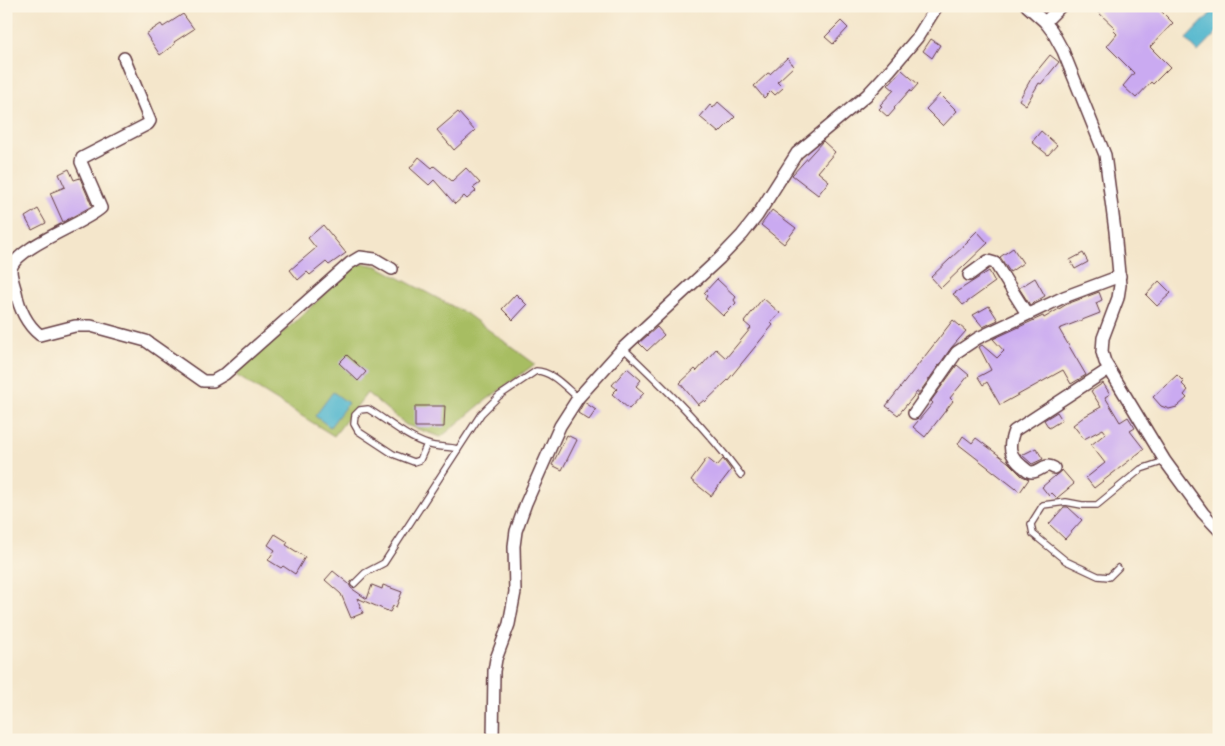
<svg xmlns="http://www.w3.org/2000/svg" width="1225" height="746" font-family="'Shantell Sans',sans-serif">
  <rect width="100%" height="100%" fill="#fcf5e5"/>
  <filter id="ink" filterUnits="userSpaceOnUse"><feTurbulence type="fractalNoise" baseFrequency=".02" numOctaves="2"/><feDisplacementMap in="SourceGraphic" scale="10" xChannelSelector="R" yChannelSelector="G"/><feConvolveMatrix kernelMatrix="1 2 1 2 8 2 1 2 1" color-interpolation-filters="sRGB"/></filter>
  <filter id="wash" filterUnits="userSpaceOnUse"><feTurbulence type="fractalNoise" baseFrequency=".0096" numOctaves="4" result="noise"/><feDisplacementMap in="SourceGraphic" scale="20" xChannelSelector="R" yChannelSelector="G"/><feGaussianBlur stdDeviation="1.12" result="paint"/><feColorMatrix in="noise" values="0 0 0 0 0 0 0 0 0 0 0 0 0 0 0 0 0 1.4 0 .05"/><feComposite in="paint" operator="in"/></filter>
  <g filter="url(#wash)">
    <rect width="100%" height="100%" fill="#f4e6cb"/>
    <!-- green -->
    <path fill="#a7bd62" stroke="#786e46" d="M356 264H366L377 266 467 314 535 364 481 404 441 437 406 425 367 393 334 436 234 374 295 322Z"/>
    <!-- water -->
    <g fill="#4fb6ce" stroke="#4c6a7c">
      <path d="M1216 8 1219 10V30L1198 52 1186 39Z"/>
      <path d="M333 392 348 403 330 427 315 416Z"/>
    </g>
    <g id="blocks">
      <!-- building -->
      <g fill="#caaaf1">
        <path d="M1104 6H1156L1173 23 1150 47 1170 67 1153 84 1151 82 1136 98 1123 86 1134 73 1107 46 1117 34 1113 30 1115 28 1098 12Z"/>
        <path d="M183 14 194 29 174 42 175 44 160 55 146 34 161 24 163 27Z"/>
        <path d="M841 21 848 28 833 44 825 37Z"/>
        <path d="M931 39 940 45 932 58 923 51Z"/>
        <path d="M1050 55 1059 62 1041 84 1039 83 1026 105 1019 100 1032 77Z"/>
        <path d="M787 58 794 66 777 82 783 88 775 95 771 91 764 98 754 86 768 73 770 74Z"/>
        <path d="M902 70 918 84 911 92 910 90 894 108 895 109 888 117 879 109 882 106 880 105 894 90 888 85Z"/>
        <path d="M940 94 957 111 943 126 926 109Z"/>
        <path d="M718 102 735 117 719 133 700 117 710 105 713 108Z"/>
        <path d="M458 112 475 131 454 150 437 130Z"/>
        <path d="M1041 131 1057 145 1048 155 1032 142Z"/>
        <path d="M823 141 835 152 818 172 829 181 818 195 792 175Z"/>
        <path d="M419 157 432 168 434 166 452 181 466 168 480 183 473 188 476 191 467 199 464 196 455 204 434 180 429 185 410 168Z"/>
        <path d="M69 169 74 180 80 178 92 206 63 222 50 193 65 187 59 174Z"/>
        <path d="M38 209 46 223 32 230 25 217Z"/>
        <path d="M772 210 796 228 784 244 761 225Z"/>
        <path d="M323 225 346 253 329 265 326 262 310 275 307 272 298 280 290 270 316 248 308 238Z"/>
        <path d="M977 231 988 243 941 288 931 277 968 242 967 241Z"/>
        <path d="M1013 248 1023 263 1010 272 1000 257Z"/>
        <path d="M1083 253 1088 262 1075 269 1070 260Z"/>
        <path d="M989 271 995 282 963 305 953 294Z"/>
        <path d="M1035 278 1045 296 1030 305 1019 288Z"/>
        <path d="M717 279 736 297 734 300 736 303 723 316 705 299 707 296 704 293Z"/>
        <path d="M1159 281 1171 293 1157 306 1146 295Z"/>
        <path d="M1099 292 1102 300 1096 303 1100 313 1059 329 1086 375 1071 384 1063 370 1000 405 987 382 983 385 978 377 991 370 979 347 982 345 997 358 1004 351 993 339 1043 316 1044 318 1067 304Z"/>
        <path d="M516 294 527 305 513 320 502 309Z"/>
        <path d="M763 298 780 313 771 323 773 325 728 380 705 402 704 400 698 405 680 383 695 369 697 371 716 349 726 358 751 328 744 322Z"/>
        <path d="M989 306 998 320 983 327 973 315Z"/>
        <path d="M953 320 966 331 951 348 920 392H917L898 415 886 406Z"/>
        <path d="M657 327 664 335 647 351 639 343Z"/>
        <path d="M347 355 366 372 358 381 339 363Z"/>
        <path d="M957 365 969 375 950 398 953 401 925 437 913 427 933 403 931 401Z"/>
        <path d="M627 368 641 380 636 386 644 393 629 409 612 394 617 389 612 385Z"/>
        <path d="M1177 375 1184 382 1182 384 1188 390 1184 395 1187 398 1177 407 1169 409 1161 406 1153 397Z"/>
        <path d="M1103 383 1110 394 1105 397 1120 422 1128 417 1135 428 1130 431 1144 449 1094 488 1086 478 1105 463 1091 445 1106 433 1103 429 1084 439 1073 425 1085 416 1101 407 1091 391Z"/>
        <path d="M584 402 596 410 589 420 578 413Z"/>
        <path d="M415 406H445L444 427H415Z"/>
        <path d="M1057 412 1062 420 1049 428 1044 420Z"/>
        <path d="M567 435 577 440 562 470 552 465Z"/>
        <path d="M963 436 972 443 976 438 1008 462 1022 476 1029 479 1020 492 958 444Z"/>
        <path d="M1036 448 1043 459 1032 464 1022 455Z"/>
        <path d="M707 458 717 466 723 459 731 470 711 496 691 480Z"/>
        <path d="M1062 470 1074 484 1057 498 1052 493 1049 496 1042 487Z"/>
        <path d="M1064 507H1068L1082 520 1065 539 1049 524Z"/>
        <path d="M275 534 288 542 286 545 305 557 295 574 283 566 281 568 268 560 275 550 268 545Z"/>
        <path d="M333 571 349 584 351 588 367 599 372 585 382 589 383 585 402 592 396 607 393 606 390 612 357 598 363 613 351 618 341 594 325 580Z"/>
      </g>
    </g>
  </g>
  <g filter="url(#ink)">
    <use href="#blocks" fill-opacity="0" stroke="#643d43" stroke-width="1"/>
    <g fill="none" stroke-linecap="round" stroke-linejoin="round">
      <!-- lane casing -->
      <g stroke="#643d43" stroke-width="8">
        <g id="lane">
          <path d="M623 348C665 388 706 428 741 475"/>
          <path d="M427 444 420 460 414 462 393 454 358 431 354 424 355 415 360 410 368 409C387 420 405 437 427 444 437 448 447 446 458 449"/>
          <path d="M1118 568 1109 577 1098 576 1066 561 1033 534 1031 524 1043 505 1066 502 1082 505H1097L1141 469 1165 461"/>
          <path d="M354 584 365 573 384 563 481 414 499 396 536 371C552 371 566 388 578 398"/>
          <path d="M1213 740 1219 735"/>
        </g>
      </g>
      <!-- street casing -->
      <g stroke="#643d43" stroke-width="14">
        <g id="street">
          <path d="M1027 6 1045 22 1052 31 1063 51 1105 155 1115 231 1120 285 1118 298 1103 338 1102 352 1105 362 1165 461 1203 513 1219 530"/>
          <path d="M1045 22 1061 6"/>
          <path d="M124 58 150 121 148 124 82 158 81 162 101 208C84 224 13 248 11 270 11 277 14 285 16 292 19 308 27 325 40 335L75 326H91L146 341 203 381H213L225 374 350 263 360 257 375 259 392 269"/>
          <path d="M969 275 988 261 995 263 1027 314"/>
          <path d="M914 413 957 352 978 338 1064 297 1120 276"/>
          <path d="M1054 468C1044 462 1041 472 1032 472 1028 472 1025 468 1022 466 1009 455 1008 447 1014 431L1109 369"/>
          <path d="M493 740 494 671 496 659 509 624 515 592 514 546 516 531 526 503 560 426 578 398 623 348 720 258 742 235 757 216 797 153 867 95 890 70 917 38 937 6"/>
        </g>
      </g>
      <!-- lane -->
      <use href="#lane" stroke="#fff" stroke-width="5.5"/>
      <!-- street -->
      <use href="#street" stroke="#fff" stroke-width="11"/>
    </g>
  </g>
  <!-- margin -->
  <rect width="1225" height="746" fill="none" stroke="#fcf5e5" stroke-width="25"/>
</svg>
